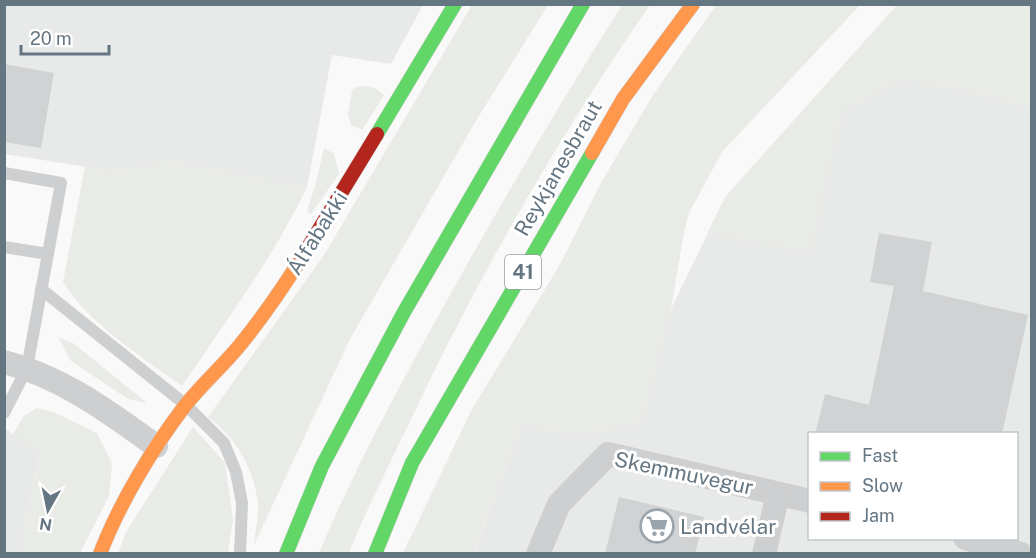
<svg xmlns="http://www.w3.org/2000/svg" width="1036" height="558" font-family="'Public Sans',sans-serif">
  <rect width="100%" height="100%" fill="#f9f9f9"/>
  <!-- built -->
  <g fill="#e8e9e9" fill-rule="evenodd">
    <path d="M4 5H423L391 64 332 55 307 187 170 161 112 171 5 154Z"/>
    <path d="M898 82 951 87 1031 107V553L474 554 521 426 579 435 642 423 671 309 726 196 843 110ZM810 434H1016V538H810Z"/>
    <path d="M4 428 40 452 19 553H5Z"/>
  </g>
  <!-- green -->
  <g fill="#e8ebe6">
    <path d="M717 4 860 5 722 152 689 213 684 232 671 309 642 423 579 435 521 426 474 553H403L471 411 559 266 602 181 653 95Z"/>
    <path d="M472 5H548L477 119 350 339 254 545C255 532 259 517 258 504 254 468 236 438 208 417L324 255Z"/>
    <path d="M622 5H650C556 140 474 284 404 434 385 473 365 513 349 553H319C358 461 406 373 455 286 508 191 564 97 622 5Z"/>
    <path d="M897 5H1031V107L951 87 898 82 843 110 811 253 707 234 726 196Z"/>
    <path d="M366 86 375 88 384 95 362 130 351 125 348 114 352 90 356 87Z"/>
    <path d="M324 148 334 154 339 174 311 214 307 211 316 183Z"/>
    <path d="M170 161 307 187C273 258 226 321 182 386 143 358 88 323 63 282L85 166 112 171Z"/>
    <path d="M59 338 73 343 147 403 128 399 71 361Z"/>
    <path d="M37 408 53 412 97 433 112 464 109 496 80 553H19L40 453 13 434 24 416Z"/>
    <path d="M193 427 225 463 233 520 228 553 118 554 126 532Z"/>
  </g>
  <!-- building -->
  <g fill="#d0d2d3">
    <path d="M4 64 54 73 41 148 4 142Z"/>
    <path d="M879 233 932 242 923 291 1028 315 1002 434H815L825 394 869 405 894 286 870 282Z"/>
    <path d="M619 497 704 517 695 554H605Z"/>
  </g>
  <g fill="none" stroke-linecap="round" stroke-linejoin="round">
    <!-- fast casing -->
    <g stroke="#d5d6d7" stroke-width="15">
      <g id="fast">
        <path d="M377 134 455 4"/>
        <path d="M286 554 322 466 404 312 583 4"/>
        <path d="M375 554 412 463 592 153"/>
      </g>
    </g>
    <!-- slow casing -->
    <g stroke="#d5d6d7" stroke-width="15">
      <g id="slow">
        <path d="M592 153 623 99 693 4"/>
        <path d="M100 554C119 504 152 449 184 407 201 385 222 367 240 345 262 318 282 289 301 259"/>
      </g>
    </g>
    <!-- jam casing -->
    <g stroke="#d5d6d7" stroke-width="15">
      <path id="jam" d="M301 259 377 134"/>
    </g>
    <!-- lane -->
    <g stroke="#cecfd0" stroke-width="12">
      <path d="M4 173 61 183 27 368 4 413"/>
      <path d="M4 247 48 254"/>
      <path d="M41 289 186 405 224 443 236 472 242 503 240 554"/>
    </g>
    <!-- street -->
    <g stroke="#cecfd0" stroke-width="24">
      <path d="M4 362C62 377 109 412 156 446"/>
      <path d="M965 538 1021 554"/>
      <path d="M538 554 559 504 608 454 810 501"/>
      <path d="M764 554 778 494"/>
    </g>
    <!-- fast -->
    <use href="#fast" stroke="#63d668" stroke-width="14"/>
    <!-- slow -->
    <use href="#slow" stroke="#ff974d" stroke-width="14"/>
    <!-- jam -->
    <use href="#jam" stroke="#b3261e" stroke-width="14"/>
  </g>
  <!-- icons -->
  <defs>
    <g id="supermarket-ring" transform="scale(1.725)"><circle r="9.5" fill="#fff" stroke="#99a4ac" stroke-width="1.5"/><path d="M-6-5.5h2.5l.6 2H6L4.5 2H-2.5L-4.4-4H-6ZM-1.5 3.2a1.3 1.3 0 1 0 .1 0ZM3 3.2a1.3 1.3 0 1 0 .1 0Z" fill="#99a4ac"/></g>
  </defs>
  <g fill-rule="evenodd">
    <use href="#supermarket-ring" x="657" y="526"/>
  </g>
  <g text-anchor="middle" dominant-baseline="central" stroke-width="6" stroke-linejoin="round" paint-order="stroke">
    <!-- shield labels -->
    <rect fill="#fff" stroke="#939fa8" stroke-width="1.5" x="505" y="255" width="36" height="34" rx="4.5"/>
    <g font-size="20" font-weight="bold" fill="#657683">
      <text x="523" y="272">41</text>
    </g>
    <!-- street labels -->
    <g font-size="21" fill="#657683" stroke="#fff">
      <text transform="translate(558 168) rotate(-60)">Reykjanesbraut</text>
      <text transform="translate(317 233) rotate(-58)">Álfabakki</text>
      <text transform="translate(684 473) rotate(12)">Skemmuvegur</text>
    </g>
    <!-- poi labels -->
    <g font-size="21" fill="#657683" stroke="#fff" text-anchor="start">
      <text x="680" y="526">Landvélar</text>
    </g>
  </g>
  <!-- border -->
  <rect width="1036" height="558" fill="none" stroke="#657683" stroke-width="12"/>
  <!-- legend -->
  <rect x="808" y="432" width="210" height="108" fill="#ffffff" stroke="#c1c8cd" stroke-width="1.5"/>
  <rect x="820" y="452" width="30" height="9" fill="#63d668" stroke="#c1c8cd" stroke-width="1.5"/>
  <text x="862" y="462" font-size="18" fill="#657683">Fast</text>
  <rect x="820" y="482" width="30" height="9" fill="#ff974d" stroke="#c1c8cd" stroke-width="1.5"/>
  <text x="862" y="492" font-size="18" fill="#657683">Slow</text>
  <rect x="820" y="512" width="30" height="9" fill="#b3261e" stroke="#c1c8cd" stroke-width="1.5"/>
  <text x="862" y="522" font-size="18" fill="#657683">Jam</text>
  <!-- north arrow -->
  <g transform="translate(48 510) rotate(189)" stroke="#ffffff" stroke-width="4.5" paint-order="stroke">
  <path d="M0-4.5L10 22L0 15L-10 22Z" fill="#657683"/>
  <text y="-9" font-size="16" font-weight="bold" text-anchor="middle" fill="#657683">N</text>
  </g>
  <!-- scale -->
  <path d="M21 45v9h88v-9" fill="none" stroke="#657683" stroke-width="3"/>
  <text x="30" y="45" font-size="18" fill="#657683" stroke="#ffffff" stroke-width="4.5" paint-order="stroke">20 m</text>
</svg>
